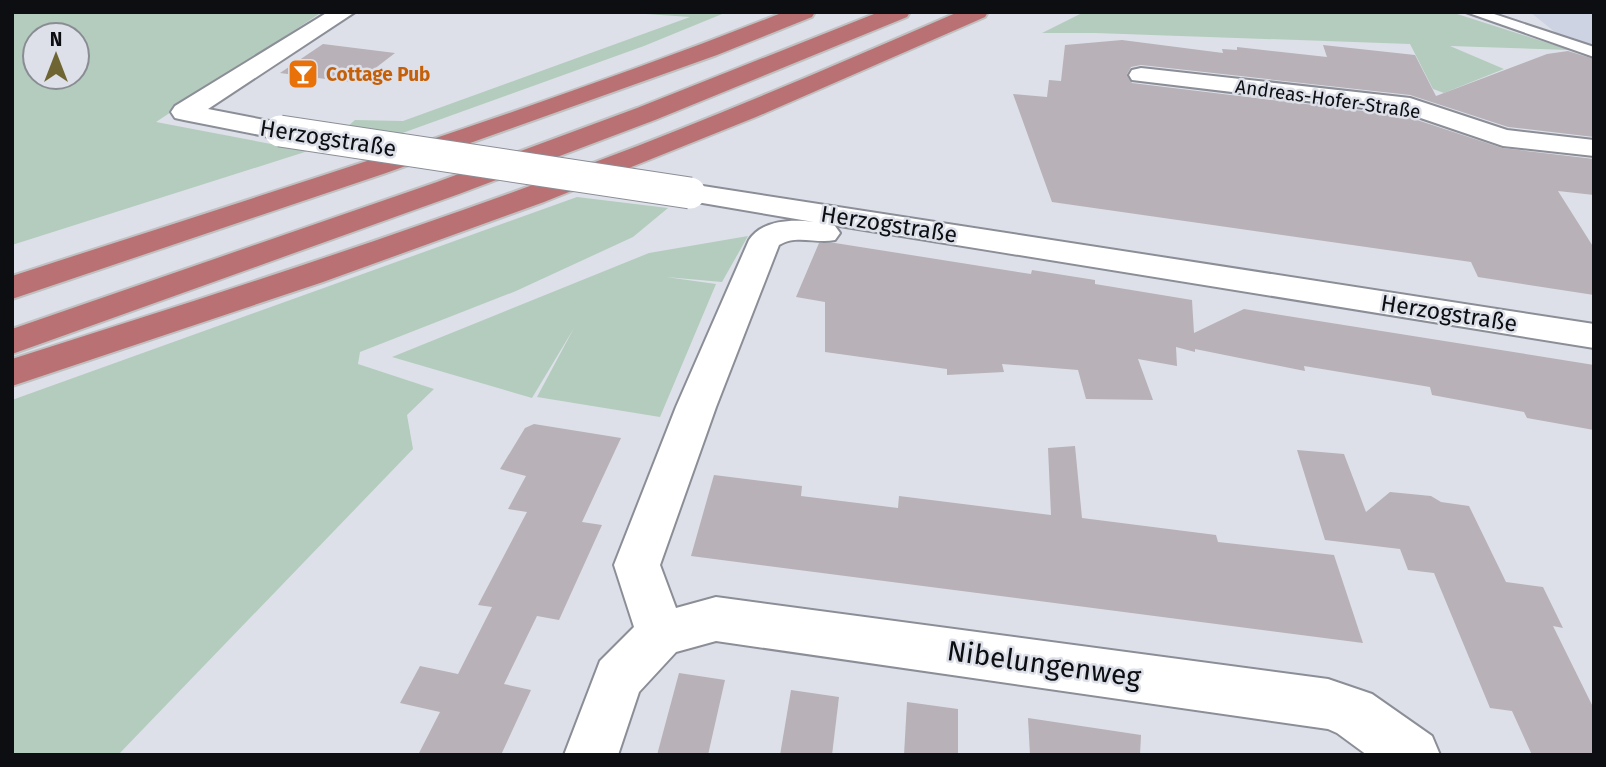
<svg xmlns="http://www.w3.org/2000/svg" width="1606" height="767" font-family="'Fira Sans',sans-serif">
  <rect width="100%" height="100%" fill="#dde0e9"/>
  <!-- built -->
  <path fill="#ced3e3" d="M1530 12H1594V47L1561 37Z"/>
  <!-- green -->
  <g fill="#b4ccbd" fill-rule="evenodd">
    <path d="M12 12H322L156 122 308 151 12 245ZM35 35H77V77H35Z"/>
    <path d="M617 12H727L644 46 397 135 346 128 355 120 403 121 690 17Z"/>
    <path d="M1084 12H1451L1570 50 1450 46 1504 69 1444 93 1433 89 1410 44 1095 33H1042Z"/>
    <path d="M577 197 668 208 633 237 516 291 360 352 358 364 434 389 407 415 413 449 118 755H12V400Z"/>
    <path d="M748 236 722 282 666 277 716 284 660 417 537 397 574 328 532 398 392 357 649 253Z"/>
  </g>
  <!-- building -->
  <g fill="#b8b1b8">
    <path d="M1122 40 1223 53 1222 49 1237 50V47L1327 57 1323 45 1415 55 1436 96 1547 54 1568 51 1594 59V137L1508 127 1410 95 1141 65 1131 67 1127 74 1132 83 1405 116 1502 148 1594 159V195L1558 191 1594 248V295L1478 277 1471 262 1052 202 1013 94 1047 97 1049 80 1061 81 1065 45Z"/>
    <path d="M323 44 395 53 356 83 280 73Z"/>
    <path d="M819 243H835L1031 274 1032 270 1095 280V284L1192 300 1194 333 1244 309 1594 365V430L1527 418 1524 412 1432 395 1430 387 1304 366 1305 371 1195 349V352L1176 347 1177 366 1138 359 1153 400 1086 399 1078 370 1002 364 1004 372 947 375V369L825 352V302L796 297Z"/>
    <path d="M534 424 621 438 582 522 602 525 559 620 537 616 504 684 531 690 501 755H418L440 712 400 703 420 666 458 674 492 607 478 605 527 512 508 509 526 476 500 469 525 428Z"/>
    <path d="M1075 446 1082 518 1216 535 1218 542 1334 555 1363 643 691 556 714 475 802 486 801 496 898 508 899 496 1051 515 1048 448Z"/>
    <path d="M1297 450 1344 454 1366 512 1390 492 1431 496 1441 502 1469 506 1506 582 1543 587 1563 628 1553 626 1594 709V755H1532L1512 711 1490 708 1434 573 1408 570 1400 549 1325 540Z"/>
    <path d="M679 673 725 680 708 755H657Z"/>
    <path d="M791 690 839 697 832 755H780Z"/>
    <path d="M907 702 958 709V755H904Z"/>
    <path d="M1028 718 1141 735 1140 755H1030Z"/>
  </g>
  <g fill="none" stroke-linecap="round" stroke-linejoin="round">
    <!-- service casing -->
    <g stroke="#8b8e96" stroke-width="4">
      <path id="service" d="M1466 12H1488L1594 47V57Z"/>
    </g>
    <!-- minor casing -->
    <g stroke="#8b8e96" stroke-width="4">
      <g id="minor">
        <path d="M328 12H355L208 109 290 125 294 131 290 137 280 139 184 120 175 118 171 112 175 106Z"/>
        <path d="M1141 68 1410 98 1507 130 1594 140V156L1503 146 1406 113 1132 80 1129 75 1132 70Z"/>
        <path d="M690 184 1594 324V348L827 224 835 226 840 233 835 240C816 244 797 234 779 245L716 407 660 565 676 608 716 597 1328 679 1372 694 1432 736 1440 755H1367L1337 733 1328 729 716 641 676 652 639 692 618 755H564L600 661 634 627 614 565 676 407 749 240C762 220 792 219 814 222L679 199 675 193 679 187Z"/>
      </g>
    </g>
    <!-- motorway casing -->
    <g stroke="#c0c0c1" stroke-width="4">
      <g id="motorway">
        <path d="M784 12H815L812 17 717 55 386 173 12 299V276C270 192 531 112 784 12Z"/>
        <path d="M879 12H910L907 17 655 120 459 194 12 354V329L437 182 637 108Z"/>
        <path d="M958 12H988L985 17 756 117 544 202 323 282 12 386V359C208 297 403 234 595 162 718 116 838 64 958 12Z"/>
      </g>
    </g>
    <!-- service -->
    <use href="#service" fill="#fff" fill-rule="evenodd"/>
    <!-- minor -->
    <use href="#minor" fill="#fff" fill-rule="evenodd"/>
    <!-- motorway -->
    <use href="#motorway" fill="#b97174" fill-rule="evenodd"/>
    <!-- minor-bridge casing -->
    <g stroke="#8b8e96" stroke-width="33" stroke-linecap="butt">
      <path id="minor-bridge" d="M280 131 690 193"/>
    </g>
    <!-- minor-bridge -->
    <use href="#minor-bridge" stroke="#fff" stroke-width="31"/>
  </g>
  <!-- icons -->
  <defs>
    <g id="bar-square" transform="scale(1.575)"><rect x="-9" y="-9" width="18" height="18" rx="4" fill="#e8710a" stroke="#dde0e9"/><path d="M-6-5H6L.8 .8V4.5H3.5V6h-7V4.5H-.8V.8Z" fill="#fff"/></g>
  </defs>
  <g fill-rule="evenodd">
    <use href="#bar-square" x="303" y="74"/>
  </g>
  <g text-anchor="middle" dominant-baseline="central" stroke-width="5" stroke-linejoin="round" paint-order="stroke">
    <!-- far-food labels -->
    <g font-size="19" font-weight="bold" fill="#c56008" stroke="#dde0e9" text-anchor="start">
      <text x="326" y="74">Cottage Pub</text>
    </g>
    <!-- far-street labels -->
    <g font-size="19" fill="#0d0e11" stroke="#dde0e9">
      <text transform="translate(1328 99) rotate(8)">Andreas-Hofer-Straße</text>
    </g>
    <!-- street labels -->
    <g font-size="23" fill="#0d0e11" stroke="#dde0e9">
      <text transform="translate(328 138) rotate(9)">Herzogstraße</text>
      <text transform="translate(889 224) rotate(9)">Herzogstraße</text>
      <text transform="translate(1449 313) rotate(9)">Herzogstraße</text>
    </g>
    <!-- near-street labels -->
    <g font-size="28" fill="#0d0e11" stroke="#dde0e9">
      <text transform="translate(1044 664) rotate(8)">Nibelungenweg</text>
    </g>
  </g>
  <!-- border -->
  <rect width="1606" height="767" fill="none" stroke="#0d0e11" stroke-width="28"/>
  <!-- north arrow -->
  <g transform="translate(56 56)"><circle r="33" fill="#dde0e9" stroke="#8a8c93" stroke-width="2"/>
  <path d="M0-5L12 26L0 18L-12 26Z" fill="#6f6532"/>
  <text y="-10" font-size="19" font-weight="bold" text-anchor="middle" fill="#0d0e11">N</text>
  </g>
</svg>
